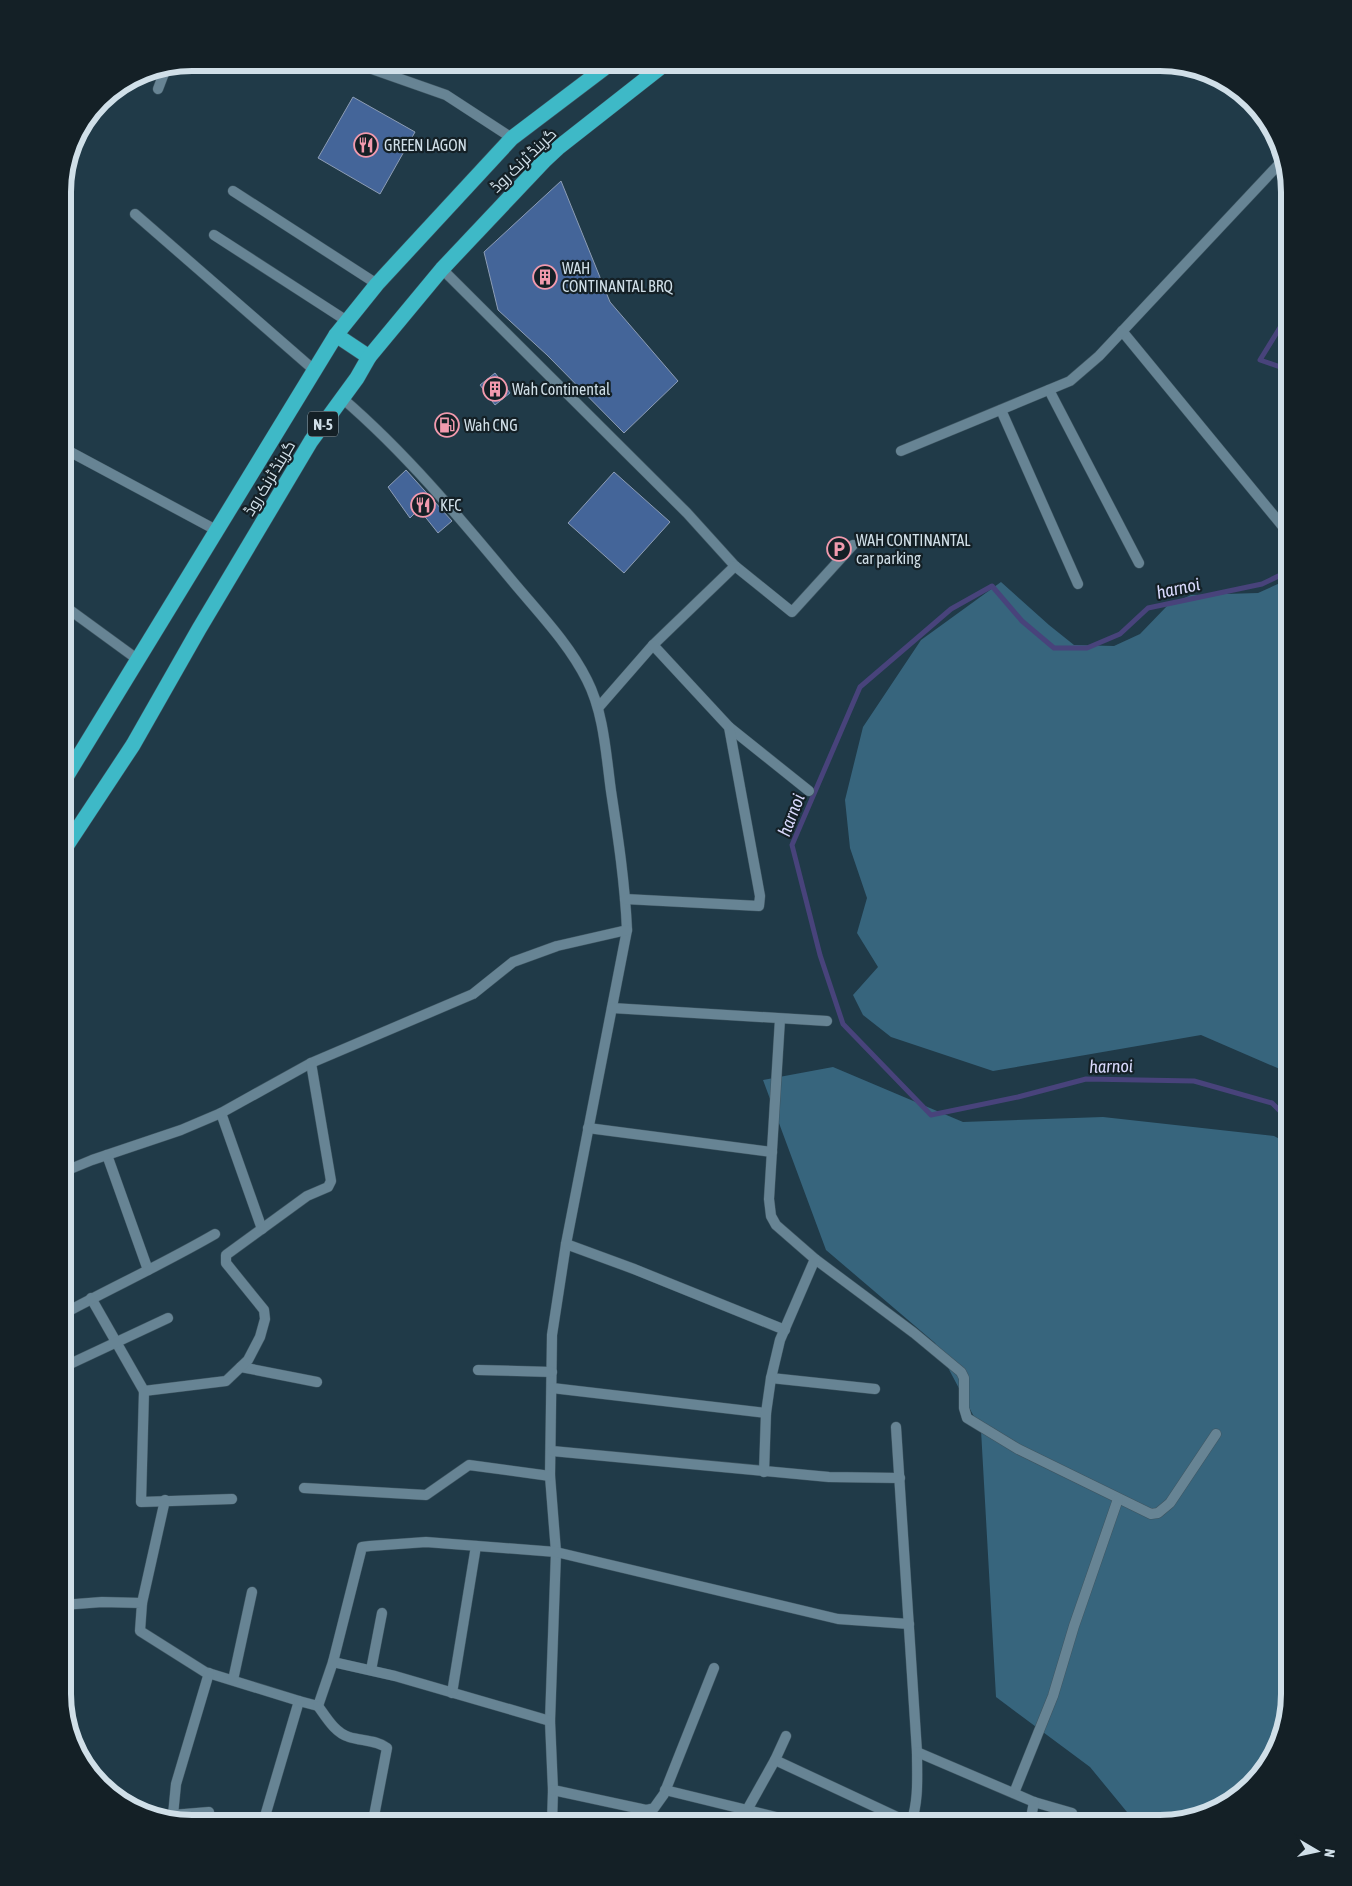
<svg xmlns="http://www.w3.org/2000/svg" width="1352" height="1886" font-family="'Asap Condensed',Cairo,sans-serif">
  <rect width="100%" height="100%" fill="#203a48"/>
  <!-- green -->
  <g fill="#37657d">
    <path d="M1289 579V1073L1201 1035 993 1071 891 1037 863 1015 853 995 878 967 857 933 867 898 850 848 845 800 863 727 921 640 1001 582 1049 625 1074 645 1114 646 1140 634 1167 606 1191 595 1258 593Z"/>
    <path d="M833 1067 963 1122 1103 1117 1274 1136 1289 1144V1694L1272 1759 1225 1806 1160 1823H1136L1090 1767 996 1697 981 1430 935 1343 826 1250 763 1080Z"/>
  </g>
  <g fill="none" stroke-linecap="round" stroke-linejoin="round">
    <!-- stream -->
    <g stroke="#48437b" stroke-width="5">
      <path d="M1289 370 1260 360 1289 313"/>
      <path d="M1289 1120 1272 1103 1194 1081 1086 1079 1018 1097 931 1115 843 1024 820 955 792 845 860 687 951 609 992 586 1022 621 1054 648H1087L1120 634 1148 608 1262 584 1289 571"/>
    </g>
  </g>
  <!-- building -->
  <g fill="#446599" stroke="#8d9db5">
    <path d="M353 97 415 132 380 194 318 158Z"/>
    <path d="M561 181 610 302 678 381 624 433 547 355 498 310 484 252Z"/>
    <path d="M495 373 510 393 495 405 480 385Z"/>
    <path d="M406 470 452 521 438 533 419 509 410 518 388 487Z"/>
    <path d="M614 472 670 522 624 573 568 523Z"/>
  </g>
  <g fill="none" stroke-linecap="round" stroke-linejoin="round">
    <!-- street casing -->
    <g stroke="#3f5662" stroke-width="11">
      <g id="street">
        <path d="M355 63 446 95 512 138"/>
        <path d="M158 89 166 68"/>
        <path d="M233 191 377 284"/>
        <path d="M135 214 314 370"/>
        <path d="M214 235 347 321"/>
        <path d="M442 269 687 513 735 566 792 612 853 545"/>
        <path d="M1122 331 1289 534"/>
        <path d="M1049 390 1139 563"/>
        <path d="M342 398C406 453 460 518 514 583 540 614 569 644 587 680 604 713 606 755 611 791 618 837 625 883 627 930L566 1244 552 1335 550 1476 556 1552 550 1721 553 1790 552 1823"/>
        <path d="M1001 410 1078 584"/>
        <path d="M63 448 216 530"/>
        <path d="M901 451 1070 381 1099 356 1281 162"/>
        <path d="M63 605 137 659"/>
        <path d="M598 708 653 645 735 566"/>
        <path d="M729 727 809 791"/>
        <path d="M625 899 759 906 760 896 729 727 653 645"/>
        <path d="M612 1008 827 1021"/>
        <path d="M780 1019 769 1199 771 1216 776 1225 815 1259 914 1333 961 1372 964 1378V1408L967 1418 1018 1449 1151 1514 1158 1513 1170 1503 1216 1434"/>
        <path d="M221 1113 262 1229"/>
        <path d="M588 1128 772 1152"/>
        <path d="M107 1155 148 1270"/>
        <path d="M63 1172 92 1160 181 1130 221 1113 311 1063 473 994 513 962 557 946 627 930"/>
        <path d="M566 1244 634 1269 785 1330"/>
        <path d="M91 1298 144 1391"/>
        <path d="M63 1314C113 1287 165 1263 215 1234"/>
        <path d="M72 1363 168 1318"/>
        <path d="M241 1367 317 1382"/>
        <path d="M478 1370 552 1372"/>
        <path d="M771 1378 875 1389"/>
        <path d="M552 1388 766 1413"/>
        <path d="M896 1427 917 1752C917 1776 919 1800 911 1823"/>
        <path d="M552 1451 829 1477 900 1478"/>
        <path d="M764 1472 766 1413 771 1378 780 1340 815 1259"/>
        <path d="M304 1488 426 1495 469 1465 550 1476"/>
        <path d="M232 1499 141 1502 144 1391 226 1381 248 1360 260 1337 265 1319 264 1310 226 1263V1255L307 1196 328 1187 331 1181 311 1063"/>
        <path d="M142 1603 165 1500"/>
        <path d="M63 1605 102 1602 142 1603 140 1631 205 1672 299 1701 263 1823"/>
        <path d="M333 1662 395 1676 550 1721"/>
        <path d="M371 1670 382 1613"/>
        <path d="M63 1678 67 1712"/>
        <path d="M233 1680 252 1592"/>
        <path d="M452 1693 476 1546"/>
        <path d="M299 1701 318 1706 333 1662 362 1547 370 1546 426 1542 556 1552 838 1619 909 1624"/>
        <path d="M318 1706C326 1717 335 1733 349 1737 361 1741 377 1740 387 1748L374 1816 371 1823"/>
        <path d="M917 1752 1034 1802 1072 1813"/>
        <path d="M775 1760 910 1823"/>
        <path d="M553 1790 646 1810 654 1808 664 1794 714 1668"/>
        <path d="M665 1790 776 1817"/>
        <path d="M1014 1793 1053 1696 1074 1626 1118 1499"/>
        <path d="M747 1810 775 1760 786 1736"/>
        <path d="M173 1815 176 1784 209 1673"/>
        <path d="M160 1816 209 1812"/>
        <path d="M1030 1823 1034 1802"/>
      </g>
    </g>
    <!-- highway casing -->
    <g stroke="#3f5662" stroke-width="16">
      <g id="highway">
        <path d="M336 335 369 357"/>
        <path d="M63 782 336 335 377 284 512 138 611 63"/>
        <path d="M63 851 133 745 199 629 311 441 357 378 369 357 442 269 544 161 559 147 666 63"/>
      </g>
    </g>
    <!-- street -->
    <use href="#street" stroke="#678494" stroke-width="10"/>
    <!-- highway -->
    <use href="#highway" stroke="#3eb9c7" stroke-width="15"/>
  </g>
  <!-- icons -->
  <defs>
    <g id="restaurant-ring" transform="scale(1.25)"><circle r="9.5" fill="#142026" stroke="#f29aae" stroke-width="1.5"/><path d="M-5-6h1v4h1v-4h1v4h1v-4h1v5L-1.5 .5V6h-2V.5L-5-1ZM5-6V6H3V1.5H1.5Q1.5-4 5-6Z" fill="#f29aae"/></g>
    <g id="building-ring" transform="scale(1.25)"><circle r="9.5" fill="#142026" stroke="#f29aae" stroke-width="1.5"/><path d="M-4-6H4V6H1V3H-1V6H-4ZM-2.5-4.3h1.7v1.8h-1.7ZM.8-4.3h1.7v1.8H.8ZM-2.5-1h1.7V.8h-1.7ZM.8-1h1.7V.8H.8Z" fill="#f29aae"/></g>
    <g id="fuel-ring" transform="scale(1.25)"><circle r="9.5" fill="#142026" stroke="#f29aae" stroke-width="1.5"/><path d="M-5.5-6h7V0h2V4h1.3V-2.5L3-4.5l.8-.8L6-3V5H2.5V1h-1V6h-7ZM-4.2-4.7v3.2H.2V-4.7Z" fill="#f29aae"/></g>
    <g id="parking-ring" transform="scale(1.25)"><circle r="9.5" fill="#142026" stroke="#f29aae" stroke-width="1.5"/><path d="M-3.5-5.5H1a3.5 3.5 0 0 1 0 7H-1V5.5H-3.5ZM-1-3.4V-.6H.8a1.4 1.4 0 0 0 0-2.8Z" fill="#f29aae"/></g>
  </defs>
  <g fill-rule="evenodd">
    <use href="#restaurant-ring" x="366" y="145"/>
    <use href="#building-ring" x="545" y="277"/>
    <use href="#building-ring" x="495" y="389"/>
    <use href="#fuel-ring" x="447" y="425"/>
    <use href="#restaurant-ring" x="423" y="505"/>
    <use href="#parking-ring" x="839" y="549"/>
  </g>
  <g text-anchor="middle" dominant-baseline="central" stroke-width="4.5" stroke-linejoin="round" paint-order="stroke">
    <!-- shield labels -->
    <rect fill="#142026" stroke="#98a6ae" stroke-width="1" x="308" y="411.5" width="30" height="25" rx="4"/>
    <g font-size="15" font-weight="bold" fill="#d0dfe8">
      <text x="323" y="424">N-5</text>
    </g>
    <!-- poi labels -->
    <g font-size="16" fill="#d0dfe8" stroke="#142026" text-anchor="start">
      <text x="384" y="145">GREEN LAGON</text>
      <text x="562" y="268">WAH<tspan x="562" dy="18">CONTINANTAL BRQ</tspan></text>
      <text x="512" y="389">Wah Continental</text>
      <text x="464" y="425">Wah CNG</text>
      <text x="440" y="505">KFC</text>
      <text x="856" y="540">WAH CONTINANTAL<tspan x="856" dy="18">car parking</tspan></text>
    </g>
    <!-- street labels -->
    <g font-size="16" fill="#d0dfe8" stroke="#142026">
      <text transform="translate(523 160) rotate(-44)">گرینڈ ٹرنک روڈ</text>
      <text transform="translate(269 478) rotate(-59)">گرینڈ ٹرنک روڈ</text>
    </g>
    <!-- water labels -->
    <g font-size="18" font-style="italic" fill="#dadafd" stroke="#142026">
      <text transform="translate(1178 588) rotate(-12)">harnoi</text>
      <text transform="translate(791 815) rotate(-69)">harnoi</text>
      <text transform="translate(1111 1066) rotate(-1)">harnoi</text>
    </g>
  </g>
  <!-- crop -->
  <path d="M0 0H1352V1886H0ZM192 71H1160A121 121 0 0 1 1281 192V1694A121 121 0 0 1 1160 1815H192A121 121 0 0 1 71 1694V192A121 121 0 0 1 192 71Z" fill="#142026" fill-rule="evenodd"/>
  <path fill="none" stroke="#d0dfe8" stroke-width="6" d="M192 71H1160A121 121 0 0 1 1281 192V1694A121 121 0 0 1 1160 1815H192A121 121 0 0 1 71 1694V192A121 121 0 0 1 192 71Z"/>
  <!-- north arrow -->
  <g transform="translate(1317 1851) rotate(99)" stroke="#142026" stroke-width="4" paint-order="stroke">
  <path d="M0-4L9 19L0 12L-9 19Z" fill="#d0dfe8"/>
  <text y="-8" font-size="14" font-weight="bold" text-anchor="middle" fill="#d0dfe8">N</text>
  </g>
</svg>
